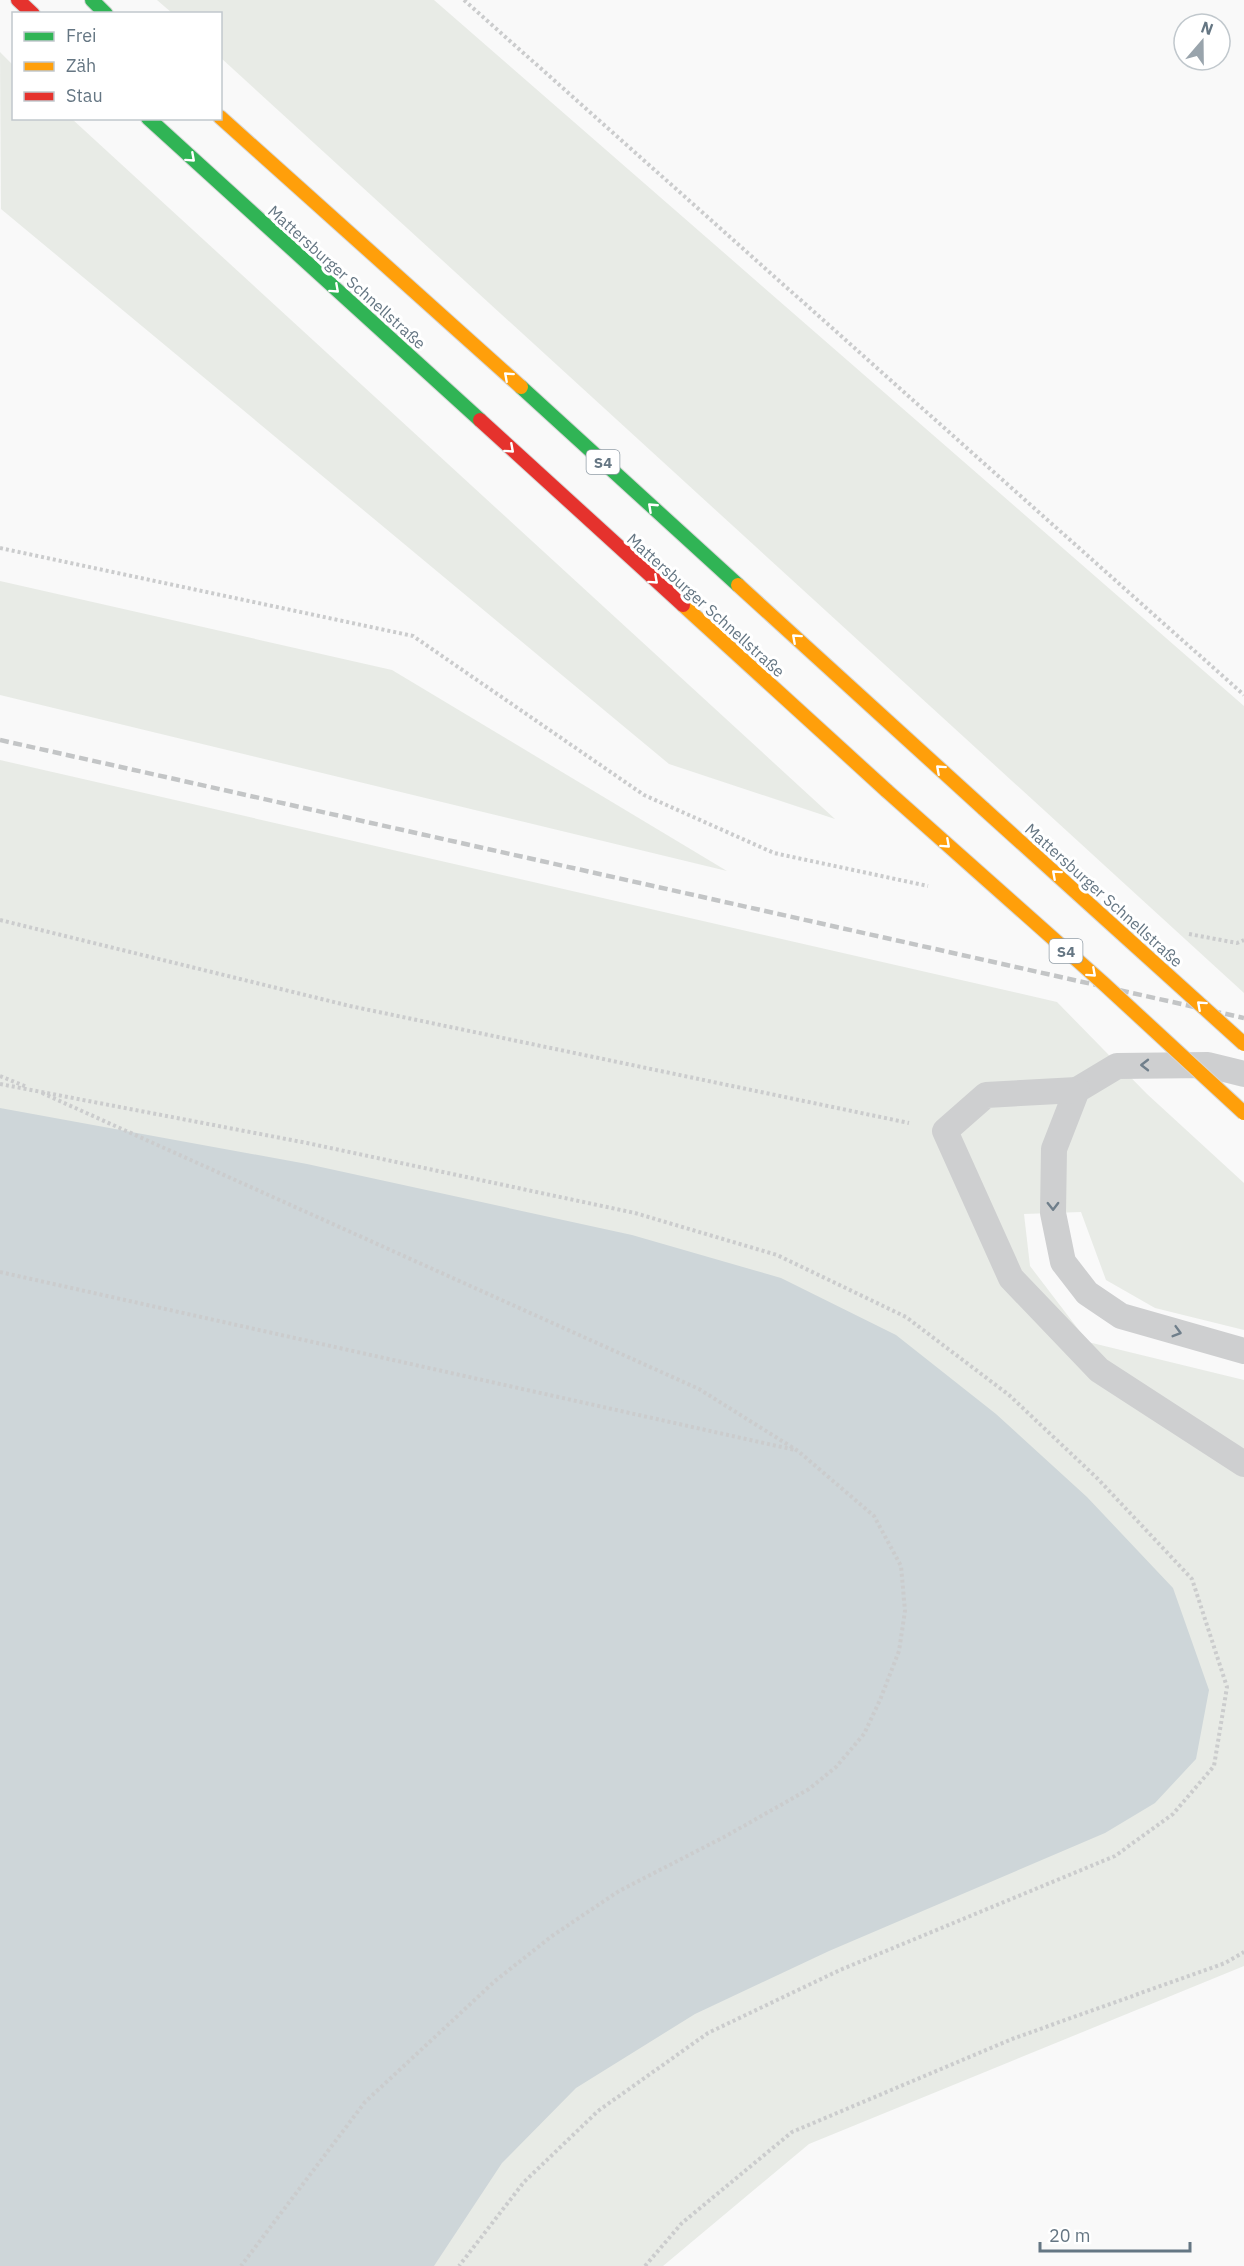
<svg xmlns="http://www.w3.org/2000/svg" width="1244" height="2266" font-family="'IBM Plex Sans',sans-serif">
  <rect width="100%" height="100%" fill="#f9f9f9"/>
  <!-- green -->
  <g fill="#e8ebe6">
    <path d="M157 0H434L1244 706V993L221 58 220 14 172 13Z"/>
    <path d="M0 52 13 65 14 118 72 119 835 819 669 764 1 209Z"/>
    <path d="M0 581 392 670 727 871 0 695Z"/>
    <path d="M0 760 1057 1002 1147 1094 1244 1183V1330L1155 1308 1106 1280 1081 1212 1024 1214 1030 1266 1088 1342 1244 1380V1966L809 2144 663 2266H0Z"/>
  </g>
  <!-- water -->
  <path fill="#ced6d9" d="M0 1108 307 1164 632 1235 781 1278 896 1335 996 1414 1087 1497 1173 1588 1209 1690 1196 1759 1155 1803 1105 1833 829 1951 695 2014 576 2088 502 2163 434 2266H0Z"/>
  <g fill="none" stroke-linecap="round" stroke-linejoin="round">
    <!-- fast casing -->
    <g stroke="#d5d6d6" stroke-width="16">
      <g id="fast">
        <path d="M92 0 106 14"/>
        <path d="M148 118 480 420"/>
        <path d="M521 387 738 585"/>
      </g>
    </g>
    <!-- slow casing -->
    <g stroke="#d5d6d6" stroke-width="16">
      <g id="slow">
        <path d="M220 117 521 387"/>
        <path d="M738 585 984 809"/>
        <path d="M683 605 887 791"/>
      </g>
    </g>
    <!-- jam casing -->
    <g stroke="#d5d6d6" stroke-width="16">
      <g id="jam">
        <path d="M18 0 33 14"/>
        <path d="M480 420 683 605"/>
      </g>
    </g>
    <!-- path -->
    <g stroke="#cbcccd" stroke-width="4" stroke-dasharray="3 3" stroke-linecap="butt">
      <path d="M464 0 1244 695"/>
      <path d="M0 548 413 636 644 795 774 853 928 886"/>
      <path d="M0 920 350 1006 909 1123"/>
      <path d="M1189 934 1237 943 1244 940"/>
      <path d="M0 1076 27 1087"/>
      <path d="M0 1084 307 1143 635 1213 777 1255 906 1317 1009 1395 1098 1479 1192 1579 1227 1687 1214 1766 1173 1814 1115 1856 840 1970 708 2033 598 2111 524 2182 459 2266"/>
      <path d="M42 1093 699 1389 798 1451 874 1516 901 1566 905 1611 899 1651 880 1700 864 1734 836 1767 809 1789 726 1836 619 1891 552 1936 495 1981 365 2102 241 2266"/>
      <path d="M0 1272 795 1450"/>
      <path d="M645 2266 682 2223 792 2132 1012 2039 1225 1963 1244 1952"/>
    </g>
    <!-- lane -->
    <g stroke="#cecfd0" stroke-width="26">
      <path d="M1244 1074 1208 1065 1117 1066 1077 1090 1054 1149 1053 1213 1063 1262 1087 1293 1121 1316 1244 1351"/>
      <path d="M1077 1090 986 1095 945 1131 1011 1278 1099 1370 1244 1464"/>
    </g>
    <!-- fast -->
    <use href="#fast" stroke="#30b455" stroke-width="14"/>
    <!-- slow -->
    <use href="#slow" stroke="#ff9f0a" stroke-width="14"/>
    <!-- jam -->
    <use href="#jam" stroke="#e5322d" stroke-width="14"/>
    <!-- rail -->
    <path stroke="#c3c5c6" stroke-width="4.5" stroke-dasharray="9 4.5" stroke-linecap="butt" d="M0 740 1244 1018"/>
    <!-- slow-bridge casing -->
    <g stroke="#d5d6d6" stroke-width="16" stroke-linecap="butt">
      <g id="slow-bridge">
        <path d="M887 791 1103 983 1244 1113"/>
        <path d="M984 809 1244 1044"/>
      </g>
    </g>
    <!-- slow-bridge -->
    <use href="#slow-bridge" stroke="#ff9f0a" stroke-width="14"/>
  </g>
  <!-- one-way arrows -->
  <defs><path id="oneway-chevron" d="M-2-3.5L2.5 0L-2 3.5" fill="none" stroke-width="1.6" stroke-linecap="round" stroke-linejoin="round" transform="scale(1.5)"/></defs>
  <g stroke="#fff">
    <use href="#oneway-chevron" transform="translate(191 158) rotate(42)"/>
    <use href="#oneway-chevron" transform="translate(335 289) rotate(42)"/>
    <use href="#oneway-chevron" transform="translate(508 376) rotate(-138)"/>
    <use href="#oneway-chevron" transform="translate(510 449) rotate(42)"/>
    <use href="#oneway-chevron" transform="translate(652 507) rotate(-137)"/>
    <use href="#oneway-chevron" transform="translate(654 580) rotate(42)"/>
    <use href="#oneway-chevron" transform="translate(796 638) rotate(-138)"/>
    <use href="#oneway-chevron" transform="translate(940 769) rotate(-138)"/>
    <use href="#oneway-chevron" transform="translate(946 844) rotate(42)"/>
    <use href="#oneway-chevron" transform="translate(1056 874) rotate(-138)"/>
    <use href="#oneway-chevron" transform="translate(1092 973) rotate(42)"/>
    <use href="#oneway-chevron" transform="translate(1201 1005) rotate(-138)"/>
  </g>
  <g stroke="#707f8b">
    <use href="#oneway-chevron" transform="translate(1145 1065) rotate(180)"/>
    <use href="#oneway-chevron" transform="translate(1053 1206) rotate(89)"/>
    <use href="#oneway-chevron" transform="translate(1177 1332) rotate(16)"/>
  </g>
  <g text-anchor="middle" dominant-baseline="central" stroke-width="6" stroke-linejoin="round" paint-order="stroke">
    <!-- shield labels -->
    <g fill="#fff" stroke="#939fa8" stroke-width="1.5">
      <rect x="586.5" y="450" width="33" height="24" rx="4.5"/>
      <rect x="1049.5" y="939" width="33" height="24" rx="4.5"/>
    </g>
    <g font-size="15" font-weight="bold" fill="#657683">
      <text x="603" y="462">S4</text>
      <text x="1066" y="951">S4</text>
    </g>
    <!-- street labels -->
    <g font-size="16" fill="#657683" stroke="#fff">
      <text transform="translate(347 277) rotate(42)">Mattersburger Schnellstraße</text>
      <text transform="translate(706 605) rotate(42)">Mattersburger Schnellstraße</text>
      <text transform="translate(1104 895) rotate(42)">Mattersburger Schnellstraße</text>
    </g>
  </g>
  <!-- legend -->
  <rect x="12" y="12" width="210" height="108" fill="#ffffff" stroke="#c1c8cd" stroke-width="1.5"/>
  <rect x="24" y="32" width="30" height="9" fill="#30b455" stroke="#c1c8cd" stroke-width="1.5"/>
  <text x="66" y="42" font-size="18" fill="#657683">Frei</text>
  <rect x="24" y="62" width="30" height="9" fill="#ff9f0a" stroke="#c1c8cd" stroke-width="1.5"/>
  <text x="66" y="72" font-size="18" fill="#657683">Zäh</text>
  <rect x="24" y="92" width="30" height="9" fill="#e5322d" stroke="#c1c8cd" stroke-width="1.5"/>
  <text x="66" y="102" font-size="18" fill="#657683">Stau</text>
  <!-- north arrow -->
  <g transform="translate(1202 42) rotate(20)"><circle r="28" fill="#ffffff" stroke="#c1c8cd" stroke-width="1.5"/>
  <path d="M0-4.5L10 22L0 15L-10 22Z" fill="#99a4ac"/>
  <text y="-9" font-size="16" font-weight="bold" text-anchor="middle" fill="#657683">N</text>
  </g>
  <!-- scale -->
  <path d="M1040 2242v9h150v-9" fill="none" stroke="#657683" stroke-width="3"/>
  <text x="1049" y="2242" font-size="18" fill="#657683" stroke="#ffffff" stroke-width="4.5" paint-order="stroke">20 m</text>
</svg>
